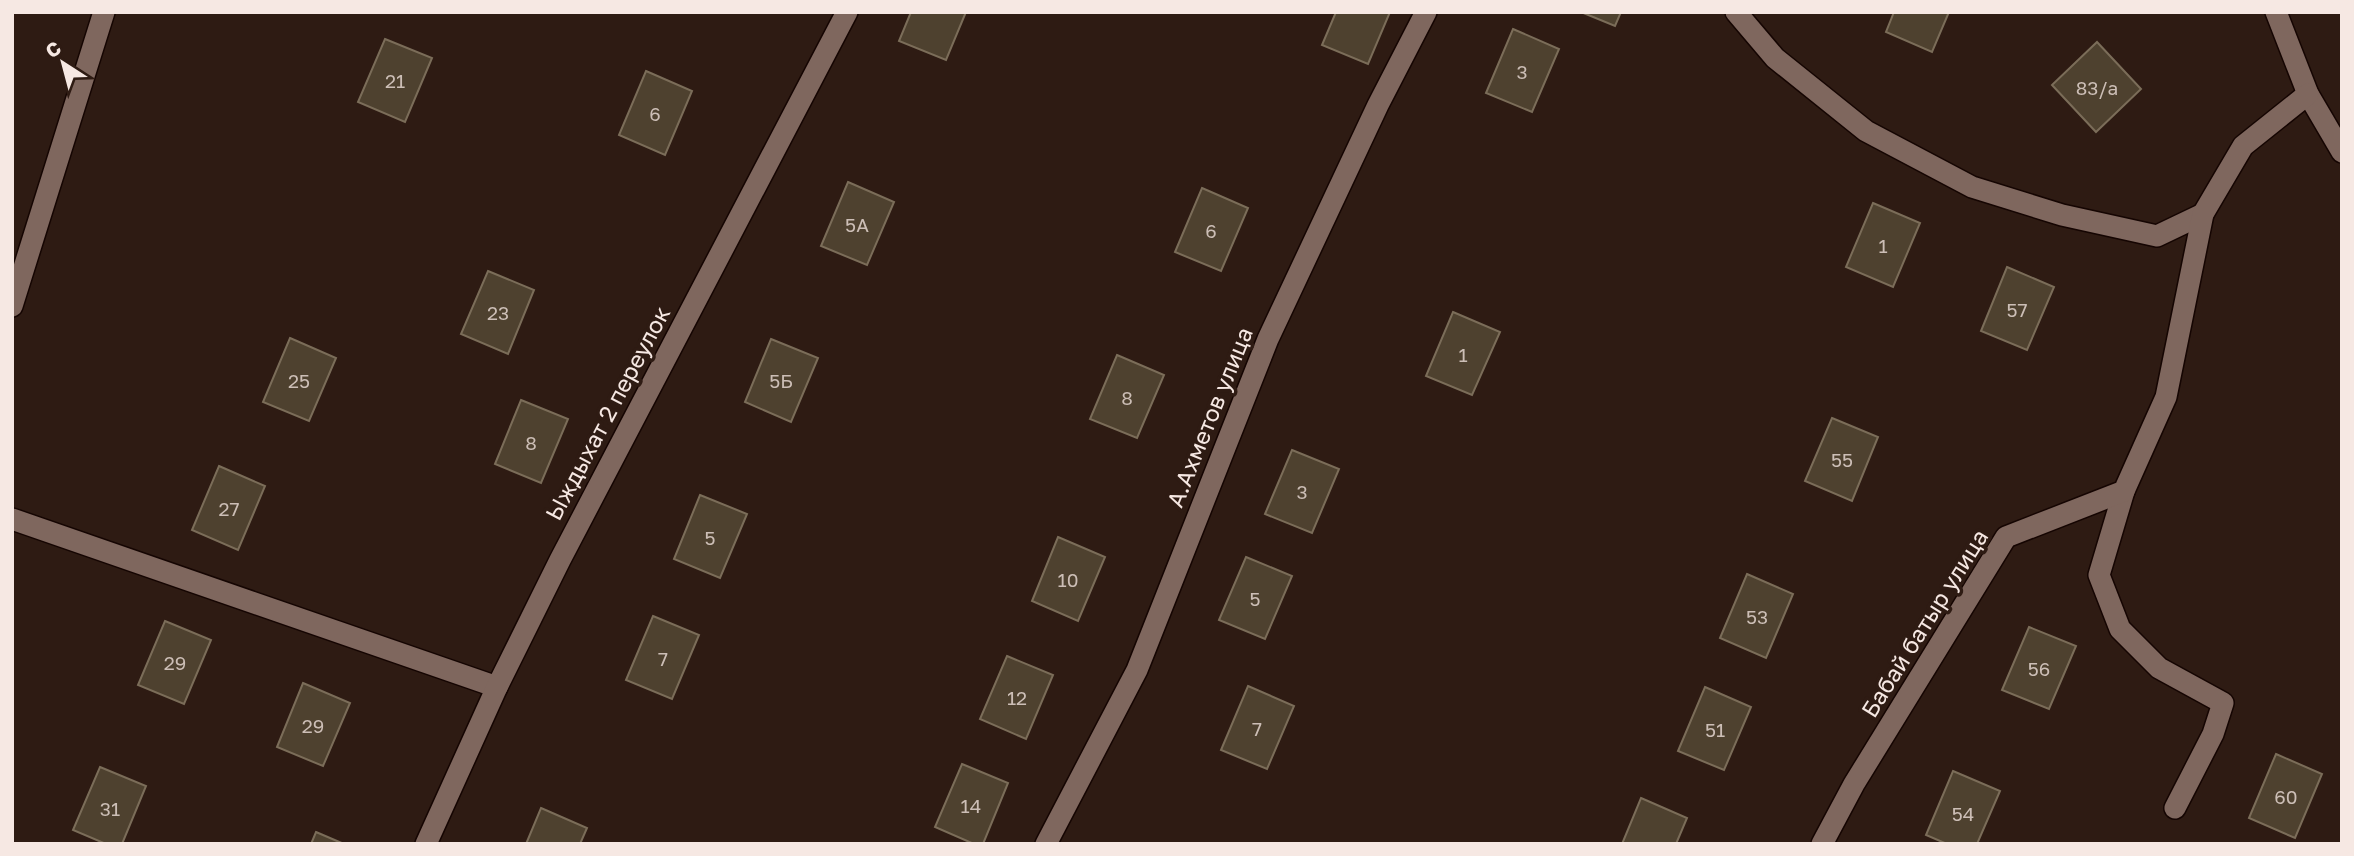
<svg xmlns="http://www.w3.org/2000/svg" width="2354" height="856" font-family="'Golos Text',sans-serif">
  <rect width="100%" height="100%" fill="#2e1b13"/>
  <!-- building -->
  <g fill="#4e412f" stroke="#7b6d59" stroke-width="2">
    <path d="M911 12H966L946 60 899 41Z"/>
    <path d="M1336 12H1390L1368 64 1322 45Z"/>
    <path d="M1581 12H1621L1615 26Z"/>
    <path d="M1894 12H1949L1932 52 1886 32Z"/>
    <path d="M1513 29 1559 49 1532 112 1486 93Z"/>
    <path d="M385 39 432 58 405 122 358 102Z"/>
    <path d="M2097 42 2141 89 2096 132 2052 85Z"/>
    <path d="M646 71 692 91 665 155 619 135Z"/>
    <path d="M848 182 894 202 867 265 821 246Z"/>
    <path d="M1202 188 1248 208 1221 271 1175 252Z"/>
    <path d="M1873 203 1920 223 1893 287 1846 267Z"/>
    <path d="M2007 267 2054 287 2027 350 1981 331Z"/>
    <path d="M488 271 534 290 508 354 461 334Z"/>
    <path d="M1453 312 1500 332 1472 395 1426 376Z"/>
    <path d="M290 338 336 358 309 421 263 402Z"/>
    <path d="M771 339 818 358 791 422 745 402Z"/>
    <path d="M1117 355 1164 375 1137 438 1090 419Z"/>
    <path d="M521 400 568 419 541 483 495 464Z"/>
    <path d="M1832 418 1878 437 1852 501 1805 481Z"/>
    <path d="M1292 450 1339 469 1312 533 1265 514Z"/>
    <path d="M219 466 265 486 238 550 192 530Z"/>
    <path d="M700 495 747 514 720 578 674 559Z"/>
    <path d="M1058 537 1105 557 1078 621 1032 601Z"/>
    <path d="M1246 557 1292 576 1265 639 1219 620Z"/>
    <path d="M1747 574 1793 594 1766 658 1720 638Z"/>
    <path d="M653 616 699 635 672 699 626 680Z"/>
    <path d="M165 621 211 640 184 704 138 685Z"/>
    <path d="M2029 627 2076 646 2049 709 2002 690Z"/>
    <path d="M1007 656 1053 675 1026 739 980 719Z"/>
    <path d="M303 683 350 703 323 766 277 747Z"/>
    <path d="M1248 686 1294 706 1267 769 1221 750Z"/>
    <path d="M1705 687 1751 707 1724 770 1678 751Z"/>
    <path d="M2276 754 2322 774 2295 838 2249 818Z"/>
    <path d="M962 764 1008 783 983 844H974L935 827Z"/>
    <path d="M100 767 146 786 122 844H106L73 830Z"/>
    <path d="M1953 771 2000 791 1977 844H1947L1926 835Z"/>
    <path d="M1641 798 1687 818 1676 844H1622Z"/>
    <path d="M541 808 587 828 580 844H526Z"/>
    <path d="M316 832 344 844H311Z"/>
  </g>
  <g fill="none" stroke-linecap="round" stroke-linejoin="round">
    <!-- minor casing -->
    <g stroke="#150502" stroke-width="24">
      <g id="minor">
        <path d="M1736 12 1775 58 1866 131 1972 187 2062 215 2157 236 2203 214"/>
        <path d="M2276 12 2308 94 2342 152"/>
        <path d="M12 306 104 12"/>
        <path d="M2124 491 2099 575 2120 629 2159 668 2223 703 2213 734 2175 808"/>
        <path d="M12 519 497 687"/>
        <path d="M426 844 497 687 560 560 847 12"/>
        <path d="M1046 844 1137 670 1268 339 1378 105 1426 12"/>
        <path d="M1822 844 1854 784 2006 537 2124 491 2166 397 2203 214 2243 146 2308 94"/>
      </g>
    </g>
    <!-- minor -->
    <use href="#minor" stroke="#7f675e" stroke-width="21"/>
  </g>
  <g text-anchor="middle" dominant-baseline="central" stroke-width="7" stroke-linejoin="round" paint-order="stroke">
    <!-- number labels -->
    <g font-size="19" fill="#ccbeb6">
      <text x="1522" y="71">3</text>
      <text x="395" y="80">21</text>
      <text x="2097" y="87">83/a</text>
      <text x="655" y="113">6</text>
      <text x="857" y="224">5A</text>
      <text x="1211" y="230">6</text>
      <text x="1883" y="245">1</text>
      <text x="2017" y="309">57</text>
      <text x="498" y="312">23</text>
      <text x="1463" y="354">1</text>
      <text x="299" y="380">25</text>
      <text x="781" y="380">5Б</text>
      <text x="1127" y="397">8</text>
      <text x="531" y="442">8</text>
      <text x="1842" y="459">55</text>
      <text x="1302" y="491">3</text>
      <text x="229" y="508">27</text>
      <text x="710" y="537">5</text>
      <text x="1068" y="579">10</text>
      <text x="1255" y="598">5</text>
      <text x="1757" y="616">53</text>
      <text x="663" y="658">7</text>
      <text x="175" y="662">29</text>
      <text x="2039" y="668">56</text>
      <text x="1017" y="697">12</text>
      <text x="313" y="725">29</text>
      <text x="1257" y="728">7</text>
      <text x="1715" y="729">51</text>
      <text x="2286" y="796">60</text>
      <text x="971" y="805">14</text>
      <text x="110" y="808">31</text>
      <text x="1963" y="813">54</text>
    </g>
    <!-- street labels -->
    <g font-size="23" fill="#f6e8e3" stroke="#2e1b13">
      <text transform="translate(607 413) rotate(-62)">Ыждыхат 2 переулок</text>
      <text transform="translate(1209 417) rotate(-68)">А.Ахметов улица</text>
      <text transform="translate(1924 623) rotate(-58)">Бабай батыр улица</text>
    </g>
  </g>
  <!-- border -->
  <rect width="2354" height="856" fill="none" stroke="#f6e8e3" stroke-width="28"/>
  <!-- north arrow -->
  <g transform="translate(63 63) rotate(324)" stroke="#2e1b13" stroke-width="5" paint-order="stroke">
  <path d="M0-5L12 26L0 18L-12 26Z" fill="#f6e8e3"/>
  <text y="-10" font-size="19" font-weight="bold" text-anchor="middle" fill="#f6e8e3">С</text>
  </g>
</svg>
